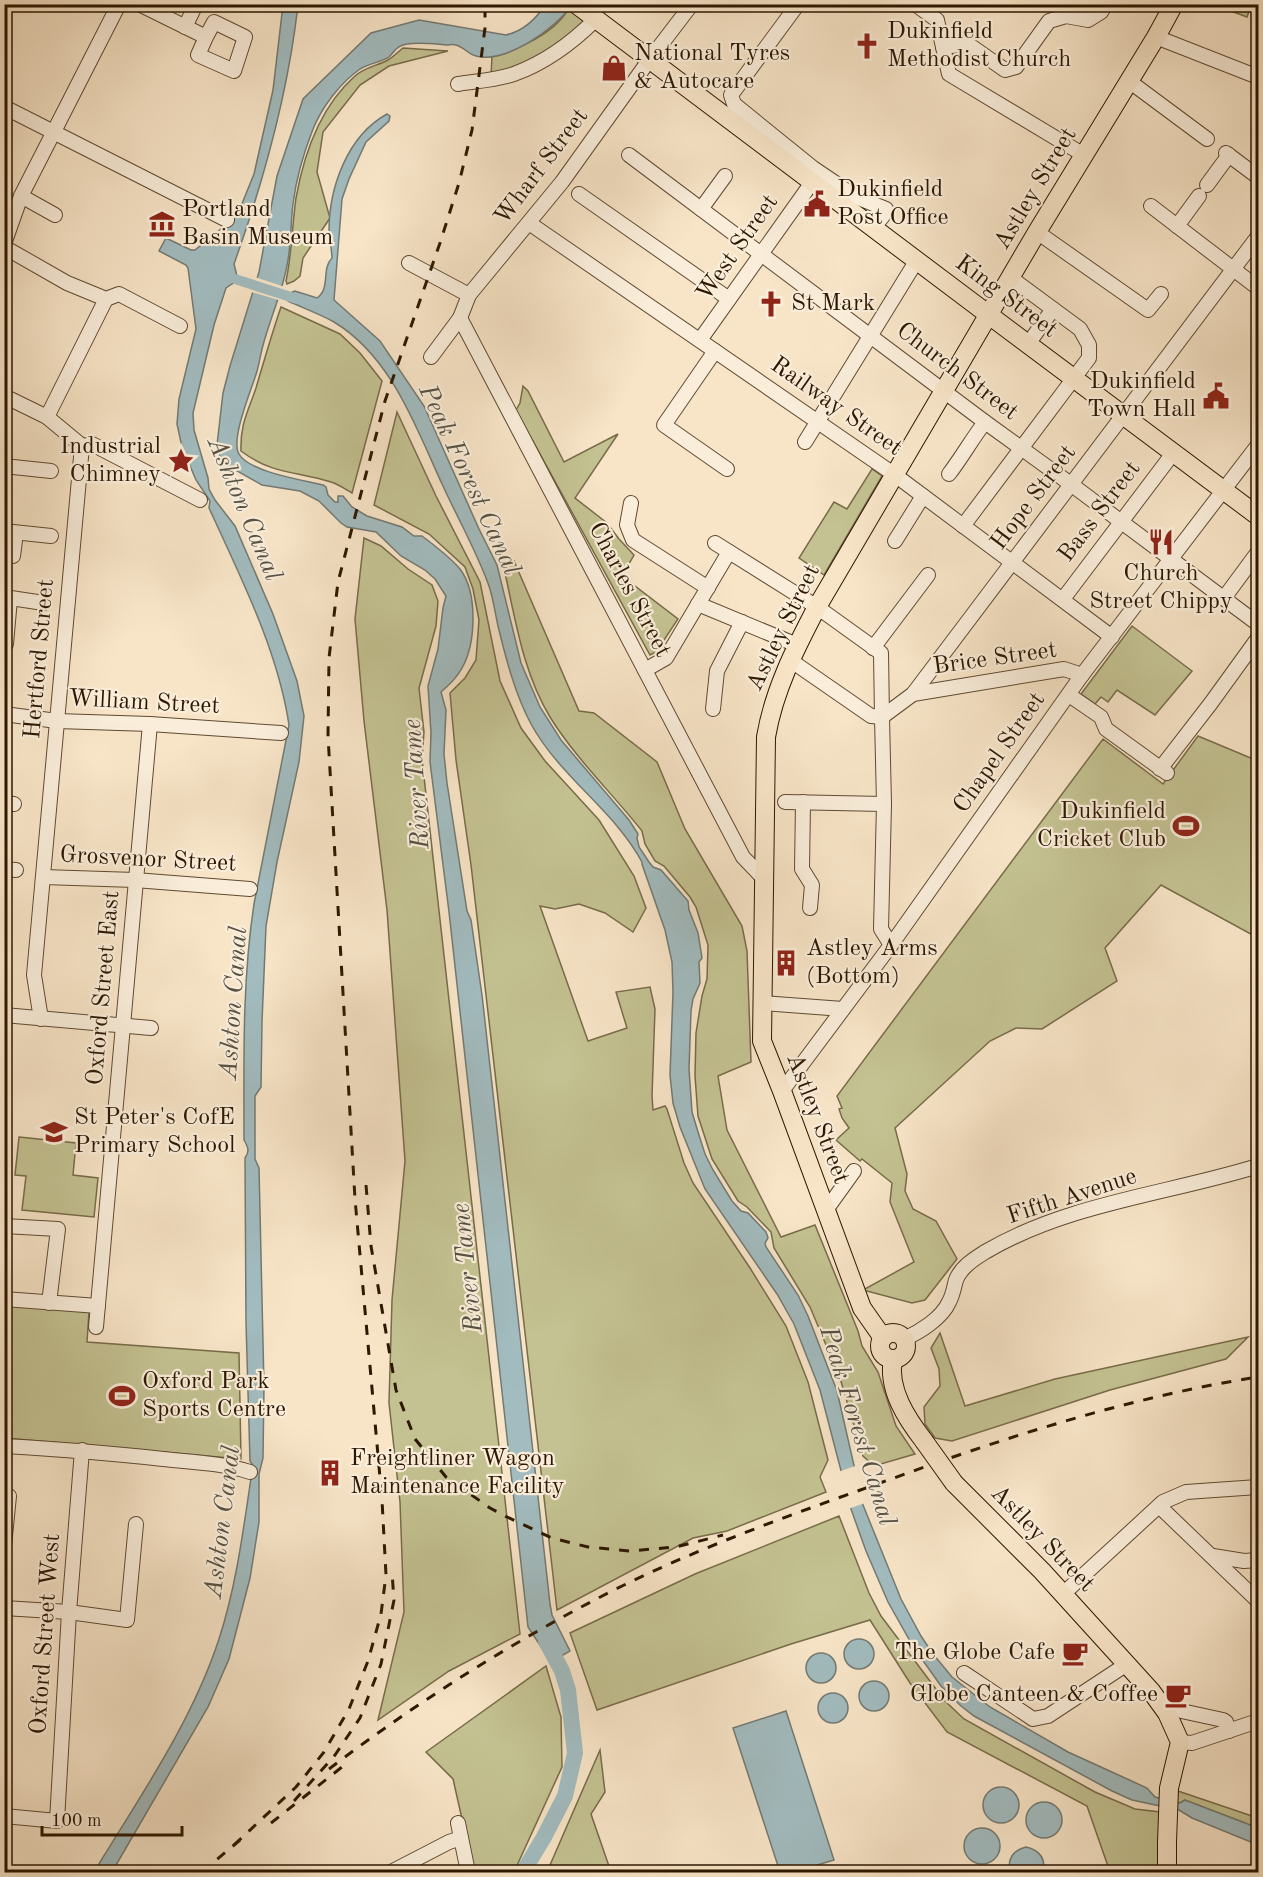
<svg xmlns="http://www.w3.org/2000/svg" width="1263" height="1877" font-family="'Old Standard TT',serif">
  <rect width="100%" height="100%" fill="#f8e5c8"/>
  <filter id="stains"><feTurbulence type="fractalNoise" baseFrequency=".00333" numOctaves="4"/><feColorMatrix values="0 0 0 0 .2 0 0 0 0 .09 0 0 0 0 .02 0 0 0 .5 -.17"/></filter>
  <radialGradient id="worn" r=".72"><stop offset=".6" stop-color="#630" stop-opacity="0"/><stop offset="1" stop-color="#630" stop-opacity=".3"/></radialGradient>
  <!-- green -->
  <g fill="#c4c292" stroke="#786c49" stroke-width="1.5">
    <path d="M1234 5H1258V17L1249 11 1247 17 1231 11Z"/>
    <path d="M568 10 588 21 547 53 510 69 491 76 492 56C519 49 552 35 568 10Z"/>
    <path d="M403 48 448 51 389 66 360 85 323 132 317 172 330 218 303 258 300 276 294 281 287 284 286 281C292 253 292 226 296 198 304 153 320 107 355 76 365 67 377 66 388 60 393 57 398 52 403 48Z"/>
    <path d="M281 307 340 334 360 353 382 381 352 493C345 489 338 484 331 482 296 471 273 475 241 451 240 424 248 412 256 388 264 361 272 333 281 307Z"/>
    <path d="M523 386 528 391 564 462 618 434 575 498 607 523 619 539 634 555 622 576 678 619 656 652 650 655 516 410 520 403Z"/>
    <path d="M397 412 436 496 480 582 500 681 521 728 545 761 599 820 634 876 646 908 633 932 605 913 579 904 555 909 540 906 588 1041 627 1028 616 992 650 987 655 1009 652 1096 653 1110 665 1106 667 1109 684 1163 693 1183 750 1268 786 1326 808 1382 828 1460 820 1477 826 1492 727 1531 693 1538 557 1610 471 865 456 760 450 693 465 678 476 660 479 620 473 589 465 567 429 534 374 505Z"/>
    <path d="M872 469 882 476 824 575 799 558 834 502 847 509Z"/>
    <path d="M364 538 381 546 408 569 432 585 438 601 436 626 419 688 424 732 422 759 520 1634 449 1671 378 1720 404 1612 400 1502 389 1403 392 1300 405 1161 387 910 364 721 355 619Z"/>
    <path d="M514 561 579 711 594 713 657 762 685 829 742 926 747 951 751 1062 718 1076 727 1130 781 1237 815 1225 858 1331 862 1346 878 1372 896 1426 915 1454 874 1466 863 1456 840 1378 810 1307 774 1248 771 1232 747 1207 738 1201 712 1159 698 1116 695 1076 696 1033 702 996 707 979 708 945 696 907 690 897 664 866 655 861 645 844 642 831C612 793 576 759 550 717 522 671 515 616 503 564Z"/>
    <path d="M1132 626 1192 671 1155 715 1117 690 1108 702 1101 697 1095 704 1081 694Z"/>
    <path d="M1198 736 1258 761V938L1161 885 1105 948 1117 981 1042 1029 1016 1028 990 1041 895 1128 907 1174 905 1191 913 1209 936 1221 957 1259 925 1300 912 1303 863 1290 914 1262 890 1202 892 1183 862 1159 860 1161 836 1140 849 1128 842 1118 839 1109 842 1108 837 1096 1103 739 1163 784Z"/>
    <path d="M19 1137 76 1143 73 1175 98 1178 94 1217 22 1210 26 1176 15 1175Z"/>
    <path d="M4 1305 89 1312 87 1342 239 1353 241 1459 5 1438Z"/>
    <path d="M940 1333 965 1406 1055 1379 1248 1337 1226 1359 1110 1390 952 1441 935 1438 925 1424 924 1407 940 1386 939 1369 931 1348Z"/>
    <path d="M839 1516 869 1593 881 1616 945 1701 964 1719 1095 1792 1135 1809 1160 1812 1164 1872H1110L1087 1806 947 1732 910 1683 870 1620 791 1644 597 1710 570 1633 695 1574Z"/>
    <path d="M546 1666 561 1717 562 1767 514 1872H474L453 1779 426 1752Z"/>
    <path d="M600 1750 605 1792 591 1814 611 1872H547Z"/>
    <path d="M1178 1791 1258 1818V1828L1185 1800 1180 1803 1177 1802Z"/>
  </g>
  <!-- water -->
  <g fill="#a2bcc0" stroke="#737a73" stroke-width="1.5">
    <path d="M283 5H298C288 94 264 180 234 264L237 276 247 280 248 283 244 285 235 282 226 288 214 325 193 413 194 430 208 478 209 489 215 500 235 526 273 614 297 681 304 716 299 762 277 862 266 926 262 1022 261 1087 255 1096V1159L259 1168 264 1386 263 1458 259 1474V1522L250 1578 229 1659 208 1707 112 1872H94C139 1798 192 1722 219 1639 236 1587 243 1532 251 1478L255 1469 250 1461 246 1322 245 1158C250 1151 248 1147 244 1140 244 1062 242 982 254 904L289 725C278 650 240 576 209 508L210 501 196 480 182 447 177 424 179 399 196 329 188 268 186 265 159 251 166 238 191 250H195L233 219 239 211 254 174 273 90Z"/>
    <path d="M545 5H572C556 28 506 64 476 56 469 55 464 47 456 45 453 44 450 45 447 45 434 44 420 42 407 44 396 46 396 50 389 57 384 61 368 64 360 69 340 83 322 107 313 129 304 152 296 179 293 204 291 220 291 237 289 253 285 287 270 317 262 349 260 357 259 364 257 371 252 389 230 439 239 454 249 472 303 480 323 485L326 487 328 495 335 502H338V496H343L352 507 367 516 402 527 414 536H422C434 545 450 557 460 569 478 593 476 643 462 668 458 676 448 686 441 692L446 710 444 754 447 783 467 911 471 920 482 995 550 1604 552 1615 570 1651 551 1662 528 1627 449 912 430 762 431 733 428 686 438 649 443 608 446 596 435 579 425 570 401 556 376 532 347 527 341 523 319 501 300 491 262 485 230 467 220 457 217 445 223 393 230 366 259 272 277 176 303 99 371 33 419 20 506 35C523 31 536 19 545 5Z"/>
    <path d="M387 114 390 116 389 121 366 142 349 179 342 199 334 300 380 341 424 406 479 529 497 565 521 663 540 707 561 740 629 820 638 834 637 838 639 847 649 862 653 867 661 870 688 901 689 910 698 933 702 958 699 962 700 983 693 999 691 1011 689 1069 692 1112 698 1132 705 1154 713 1170 732 1201 741 1211 748 1213 766 1232 768 1238 765 1243 766 1247 798 1295 808 1316 837 1391 863 1505 901 1599 921 1636 933 1654 952 1677 990 1707 1068 1752 1147 1788 1155 1797 1180 1803 1185 1800 1258 1828V1845L1192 1818 1179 1810 1132 1800 1112 1791 974 1716 961 1706 941 1686 914 1648 888 1602 866 1551 851 1509 820 1390 794 1324 777 1294 705 1189 680 1127 673 1103 670 1075 673 992 672 962 665 930 642 864V862C614 810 560 777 531 724 515 694 506 659 498 626 495 612 493 598 489 586 477 552 458 519 443 486 416 428 392 357 334 322 320 314 303 308 288 301L285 295 295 291 317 298C331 288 321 269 332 258 332 249 329 240 329 231 329 188 347 136 387 114Z"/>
    <circle cx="859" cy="1654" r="15"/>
    <circle cx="821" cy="1668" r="15"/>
    <circle cx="874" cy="1696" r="15"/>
    <circle cx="833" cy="1708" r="15"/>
    <path d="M786 1711 834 1860 794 1872H780L733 1728Z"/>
    <circle cx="1001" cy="1805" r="18"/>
    <circle cx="1044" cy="1820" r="18"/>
    <circle cx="982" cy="1846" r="18"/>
    <path d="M1026 1847C1040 1850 1046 1859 1043 1872H1010C1007 1859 1013 1850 1026 1847Z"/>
  </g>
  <!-- pier -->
  <g fill="#f8e5c8">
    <path d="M255 277 285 287 284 292 286 291 282 301 251 292Z"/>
    <path d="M858 1465 865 1503 848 1509 838 1472Z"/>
  </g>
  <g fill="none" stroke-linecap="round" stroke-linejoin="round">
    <!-- canal -->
    <path stroke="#a2bcc0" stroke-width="10" d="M235 279 297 299"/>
    <!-- river -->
    <path stroke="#a2bcc0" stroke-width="16" d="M523 1872 544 1837 565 1796 575 1753 568 1690 562 1671 546 1641"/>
    <!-- minor casing -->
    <g stroke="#604a32" stroke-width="16">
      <g id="minor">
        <path d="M139 4 206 37 198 55 234 71 245 37 214 22 206 37"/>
        <path d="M798 4 731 95 734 104 813 168 856 197 886 209 883 216 874 227"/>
        <path d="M915 4 937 20 949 74 1084 155"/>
        <path d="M185 27 196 4"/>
        <path d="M1156 37 1258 77"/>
        <path d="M943 47 968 44 1005 70 1016 67 1049 21 1066 16 1088 20 1101 12 1106 4"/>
        <path d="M1129 81 1207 139"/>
        <path d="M458 84C476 81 497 80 514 74 547 62 572 43 596 19"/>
        <path d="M4 107 227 220"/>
        <path d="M1226 153 1258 177"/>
        <path d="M629 155 985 422 1072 485 1258 624"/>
        <path d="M1207 185 1229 155"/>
        <path d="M579 194 729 299"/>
        <path d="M21 196 55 215"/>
        <path d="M1151 206 1258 288"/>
        <path d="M701 209 725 176"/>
        <path d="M529 223 895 475 1112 637"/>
        <path d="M1177 226 1199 196"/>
        <path d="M1037 232 1148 310 1161 294"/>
        <path d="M4 244 21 196 119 4"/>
        <path d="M4 247 67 283 106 299 119 294 180 326"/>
        <path d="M409 263 469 295"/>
        <path d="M460 318 743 857 764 879"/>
        <path d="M700 340 813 181"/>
        <path d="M1028 344 1053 309"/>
        <path d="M715 351 664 425 727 469"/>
        <path d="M431 357 460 318 469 295 562 182 650 59 692 4"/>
        <path d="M4 396 47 417 82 446"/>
        <path d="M47 417 106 299"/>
        <path d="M805 442 917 260"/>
        <path d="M82 446 92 444 200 500"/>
        <path d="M4 466 51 471"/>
        <path d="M949 474C962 457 972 439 985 422"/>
        <path d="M631 503 627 525 633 540 708 588"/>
        <path d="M963 526 1089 358V345L1080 329 1011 278"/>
        <path d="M4 531 51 536"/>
        <path d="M895 541 923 496"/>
        <path d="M715 543 817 607 881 653 882 717 871 716 790 660"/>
        <path d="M13 556 16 533"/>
        <path d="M4 597 44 603"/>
        <path d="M1224 598 1258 552"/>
        <path d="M1063 599 1174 452"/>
        <path d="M698 604 797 645"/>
        <path d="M6 644 10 599"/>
        <path d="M873 648 928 575"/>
        <path d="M645 670 666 658 729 552"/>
        <path d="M913 694 1064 669 1082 675"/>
        <path d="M1069 695 1101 717 1106 729 1167 773"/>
        <path d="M713 709 717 671 742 622"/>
        <path d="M4 714 57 721 150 724 281 733"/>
        <path d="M1160 769 1211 703 1258 638"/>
        <path d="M785 802 884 804"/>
        <path d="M803 802 802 869 812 885 810 908"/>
        <path d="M4 803 14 804"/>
        <path d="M4 869 16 870"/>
        <path d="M43 877 135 880 250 889"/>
        <path d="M891 945 881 929 884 804 882 717 913 694 1256 239"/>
        <path d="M762 1003 843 1009"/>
        <path d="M4 1015 151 1028"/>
        <path d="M41 1019 34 975 82 446"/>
        <path d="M782 1091 891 945 1082 675 1258 445"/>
        <path d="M826 1210 854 1171"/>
        <path d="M4 1226 58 1229 49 1303"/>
        <path d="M4 1299 98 1306"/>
        <path d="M96 1327 150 724"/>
        <path d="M904 1339C920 1332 942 1318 949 1302 953 1295 954 1287 956 1280 961 1267 974 1259 985 1252 1068 1203 1168 1194 1258 1166"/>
        <path d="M4 1446C57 1449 110 1453 163 1459 192 1462 222 1463 250 1472"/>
        <path d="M1159 1506 1258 1601"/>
        <path d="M4 1546 9 1496"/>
        <path d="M1213 1556 1244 1561 1258 1560"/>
        <path d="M1063 1594 1163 1502 1186 1492 1258 1487"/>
        <path d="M4 1608 69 1612 127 1620 136 1524"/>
        <path d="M964 1673 1033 1719 1048 1716 1127 1664"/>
        <path d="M1163 1707 1223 1720 1226 1722 1229 1731"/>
        <path d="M1180 1742 1192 1743 1258 1721"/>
        <path d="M4 1816 57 1821 69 1612 82 1450"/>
        <path d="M458 1823 468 1872"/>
        <path d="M391 1872 449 1842 461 1838"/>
      </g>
    </g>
    <!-- major casing -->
    <g stroke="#2d1700" stroke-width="20">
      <g id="major">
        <path d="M576 4 989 315 1258 516"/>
        <circle cx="893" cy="1346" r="13"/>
        <path d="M883 1338 862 1308 782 1091 762 1041 766 737C774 690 795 649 817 607L1037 232 1156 37 1174 4"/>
        <path d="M893 1359C887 1389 907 1419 924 1441"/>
        <path d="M954 1483 1042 1571 1151 1691 1167 1713 1180 1742 1169 1788 1167 1842V1872"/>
      </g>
    </g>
    <!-- minor -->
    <use href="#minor" stroke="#faeedb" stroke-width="14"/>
    <!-- major -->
    <use href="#major" stroke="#f8e5c8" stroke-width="18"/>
    <!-- rail -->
    <g stroke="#2d1700" stroke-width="3" stroke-dasharray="10 10" stroke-linecap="butt">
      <path d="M366 1185 371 1246 396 1390 415 1439 446 1477 490 1508 507 1517 552 1538 588 1547 630 1551 676 1547 723 1535"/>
      <path d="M329 1769C417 1702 512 1642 610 1592 701 1546 799 1512 894 1478 1012 1435 1135 1396 1258 1377"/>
      <path d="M294 1801 335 1755 360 1718 381 1664 394 1600 392 1572"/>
      <path d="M271 1823 342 1767"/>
      <path d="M234 1845 296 1787 324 1752 349 1709 368 1661 381 1614 386 1575 382 1500 355 1199 328 736 329 658 338 582 385 401 440 243 459 183 472 130 485 28V4"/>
      <path d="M202 1872 240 1840"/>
    </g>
    <!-- major-bridge casing -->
    <g stroke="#2d1700" stroke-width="20" stroke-linecap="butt">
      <path id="major-bridge" d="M924 1441 954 1483"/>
    </g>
    <!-- major-bridge -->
    <use href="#major-bridge" stroke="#f8e5c8" stroke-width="18"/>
  </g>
  <!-- icons -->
  <defs>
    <g id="church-bare" transform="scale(2.07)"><path d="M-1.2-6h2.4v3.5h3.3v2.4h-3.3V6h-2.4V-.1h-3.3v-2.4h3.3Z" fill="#8f2418" stroke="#faeedb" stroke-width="2.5" paint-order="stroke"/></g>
    <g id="shop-bare" transform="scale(2.07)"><path d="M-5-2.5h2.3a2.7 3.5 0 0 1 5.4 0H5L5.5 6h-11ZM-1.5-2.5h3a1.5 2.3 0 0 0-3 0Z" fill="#8f2418" stroke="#faeedb" stroke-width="2.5" paint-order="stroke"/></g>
    <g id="civic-bare" transform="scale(2.07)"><path d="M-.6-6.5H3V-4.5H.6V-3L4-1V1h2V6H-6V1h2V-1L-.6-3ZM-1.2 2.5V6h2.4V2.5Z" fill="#8f2418" stroke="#faeedb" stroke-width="2.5" paint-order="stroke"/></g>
    <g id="museum-bare" transform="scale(2.07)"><path d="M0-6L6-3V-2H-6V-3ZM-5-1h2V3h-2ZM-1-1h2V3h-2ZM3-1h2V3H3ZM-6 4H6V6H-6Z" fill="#8f2418" stroke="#faeedb" stroke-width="2.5" paint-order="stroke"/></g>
    <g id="sight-bare" transform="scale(2.07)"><path d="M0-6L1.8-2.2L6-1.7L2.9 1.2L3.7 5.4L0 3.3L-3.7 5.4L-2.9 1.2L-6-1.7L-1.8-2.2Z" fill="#8f2418" stroke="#faeedb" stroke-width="2.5" paint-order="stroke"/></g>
    <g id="restaurant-bare" transform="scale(2.07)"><path d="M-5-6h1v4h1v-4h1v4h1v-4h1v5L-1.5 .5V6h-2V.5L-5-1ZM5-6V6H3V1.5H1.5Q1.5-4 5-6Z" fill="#8f2418" stroke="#faeedb" stroke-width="2.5" paint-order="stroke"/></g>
    <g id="stadium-bare" transform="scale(2.07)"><path d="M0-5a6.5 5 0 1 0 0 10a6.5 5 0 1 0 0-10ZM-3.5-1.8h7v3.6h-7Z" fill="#8f2418" stroke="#faeedb" stroke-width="2.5" paint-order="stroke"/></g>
    <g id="building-bare" transform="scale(2.07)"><path d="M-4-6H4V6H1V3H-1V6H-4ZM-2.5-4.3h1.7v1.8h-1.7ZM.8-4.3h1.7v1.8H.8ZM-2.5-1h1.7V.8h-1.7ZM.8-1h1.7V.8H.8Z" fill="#8f2418" stroke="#faeedb" stroke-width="2.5" paint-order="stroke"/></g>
    <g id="school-bare" transform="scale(2.07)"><path d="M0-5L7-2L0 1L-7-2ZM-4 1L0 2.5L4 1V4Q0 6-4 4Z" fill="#8f2418" stroke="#faeedb" stroke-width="2.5" paint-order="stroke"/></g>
    <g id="cafe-bare" transform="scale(2.07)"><path d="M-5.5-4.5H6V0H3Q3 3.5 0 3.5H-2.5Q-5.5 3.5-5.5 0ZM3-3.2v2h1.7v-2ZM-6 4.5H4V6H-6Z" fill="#8f2418" stroke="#faeedb" stroke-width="2.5" paint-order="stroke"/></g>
  </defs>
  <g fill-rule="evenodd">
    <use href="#church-bare" x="867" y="46"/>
    <use href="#shop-bare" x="614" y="68"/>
    <use href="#civic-bare" x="817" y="204"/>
    <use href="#museum-bare" x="162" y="224"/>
    <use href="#church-bare" x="771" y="304"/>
    <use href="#civic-bare" x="1216" y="396"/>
    <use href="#sight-bare" x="181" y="461"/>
    <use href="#restaurant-bare" x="1161" y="542"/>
    <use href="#stadium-bare" x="1186" y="826"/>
    <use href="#building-bare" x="786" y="963"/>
    <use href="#school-bare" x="54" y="1132"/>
    <use href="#stadium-bare" x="122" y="1396"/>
    <use href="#building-bare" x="330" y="1473"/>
    <use href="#cafe-bare" x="1075" y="1653"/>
    <use href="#cafe-bare" x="1178" y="1695"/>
  </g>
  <g text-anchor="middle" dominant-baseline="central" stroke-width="4.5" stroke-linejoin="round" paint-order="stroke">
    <!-- poi labels -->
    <g font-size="24" fill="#2d1700" stroke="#faeedb" text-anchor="start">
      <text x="887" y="32">Dukinfield<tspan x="887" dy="28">Methodist Church</tspan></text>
      <text x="634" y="54">National Tyres<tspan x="634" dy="28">&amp; Autocare</tspan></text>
      <text x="837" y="190">Dukinfield<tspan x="837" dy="28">Post Office</tspan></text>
      <text x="182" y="210">Portland<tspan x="182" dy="28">Basin Museum</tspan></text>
      <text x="791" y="304">St Mark</text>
      <text x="1196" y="382" text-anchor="end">Dukinfield<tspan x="1196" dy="28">Town Hall</tspan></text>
      <text x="161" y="447" text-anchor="end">Industrial<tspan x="161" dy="28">Chimney</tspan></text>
      <text x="1161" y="574" text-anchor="middle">Church<tspan x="1161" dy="28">Street Chippy</tspan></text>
      <text x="1166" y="812" text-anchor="end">Dukinfield<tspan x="1166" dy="28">Cricket Club</tspan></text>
      <text x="806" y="949">Astley Arms<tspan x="806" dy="28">(Bottom)</tspan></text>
      <text x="74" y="1118">St Peter's CofE<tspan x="74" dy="28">Primary School</tspan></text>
      <text x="142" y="1382">Oxford Park<tspan x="142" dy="28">Sports Centre</tspan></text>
      <text x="350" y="1459">Freightliner Wagon<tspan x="350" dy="28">Maintenance Facility</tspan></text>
      <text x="1055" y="1653" text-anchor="end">The Globe Cafe</text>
      <text x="1158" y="1695" text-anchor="end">Globe Canteen &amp; Coffee</text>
    </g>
    <!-- street labels -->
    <g font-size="24" fill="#2d1700" stroke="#faeedb">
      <text transform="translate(542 167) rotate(-53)">Wharf Street</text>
      <text transform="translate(1036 189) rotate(-59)">Astley Street</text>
      <text transform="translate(738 248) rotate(-55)">West Street</text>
      <text transform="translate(1006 297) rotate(37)">King Street</text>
      <text transform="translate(957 372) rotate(37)">Church Street</text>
      <text transform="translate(836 407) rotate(35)">Railway Street</text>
      <text transform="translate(1034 498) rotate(-53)">Hope Street</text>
      <text transform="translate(1100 512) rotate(-53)">Bass Street</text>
      <text transform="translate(629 590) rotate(62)">Charles Street</text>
      <text transform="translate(784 628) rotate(-64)">Astley Street</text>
      <text transform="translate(40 659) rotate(-85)">Hertford Street</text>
      <text transform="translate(995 659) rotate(-8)">Brice Street</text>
      <text transform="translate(144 703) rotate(3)">William Street</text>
      <text transform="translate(1000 753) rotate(-55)">Chapel Street</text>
      <text transform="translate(148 860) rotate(3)">Grosvenor Street</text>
      <text transform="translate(104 988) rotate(-85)">Oxford Street East</text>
      <text transform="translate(817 1119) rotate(69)">Astley Street</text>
      <text transform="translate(1072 1197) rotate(-18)">Fifth Avenue</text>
      <text transform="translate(1042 1539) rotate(46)">Astley Street</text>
      <text transform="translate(46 1634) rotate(-86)">Oxford Street West</text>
    </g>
    <!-- water labels -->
    <g font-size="26" font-style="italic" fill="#565143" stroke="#faeedb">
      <text transform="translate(469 480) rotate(65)">Peak Forest Canal</text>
      <text transform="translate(244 509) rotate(67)">Ashton Canal</text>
      <text transform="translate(417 784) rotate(-94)">River Tame</text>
      <text transform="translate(234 1003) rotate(-86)">Ashton Canal</text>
      <text transform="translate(468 1268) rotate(-96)">River Tame</text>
      <text transform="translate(857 1426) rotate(73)">Peak Forest Canal</text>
      <text transform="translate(223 1522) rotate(-83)">Ashton Canal</text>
    </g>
  </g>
  <!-- margin -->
  <rect width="1263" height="1877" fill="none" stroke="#f8e5c8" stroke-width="24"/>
  <rect x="6" y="6" width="1251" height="1865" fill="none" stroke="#2d1700" stroke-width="3"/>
  <rect x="12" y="12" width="1239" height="1853" fill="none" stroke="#2d1700" stroke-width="1.5"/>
  <!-- scale -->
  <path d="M42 1826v9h140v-9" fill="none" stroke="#2d1700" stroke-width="3"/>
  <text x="51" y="1826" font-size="18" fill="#2d1700" stroke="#faeedb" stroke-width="4.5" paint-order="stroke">100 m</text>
  <rect width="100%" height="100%" filter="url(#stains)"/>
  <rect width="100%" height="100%" fill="url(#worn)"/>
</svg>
